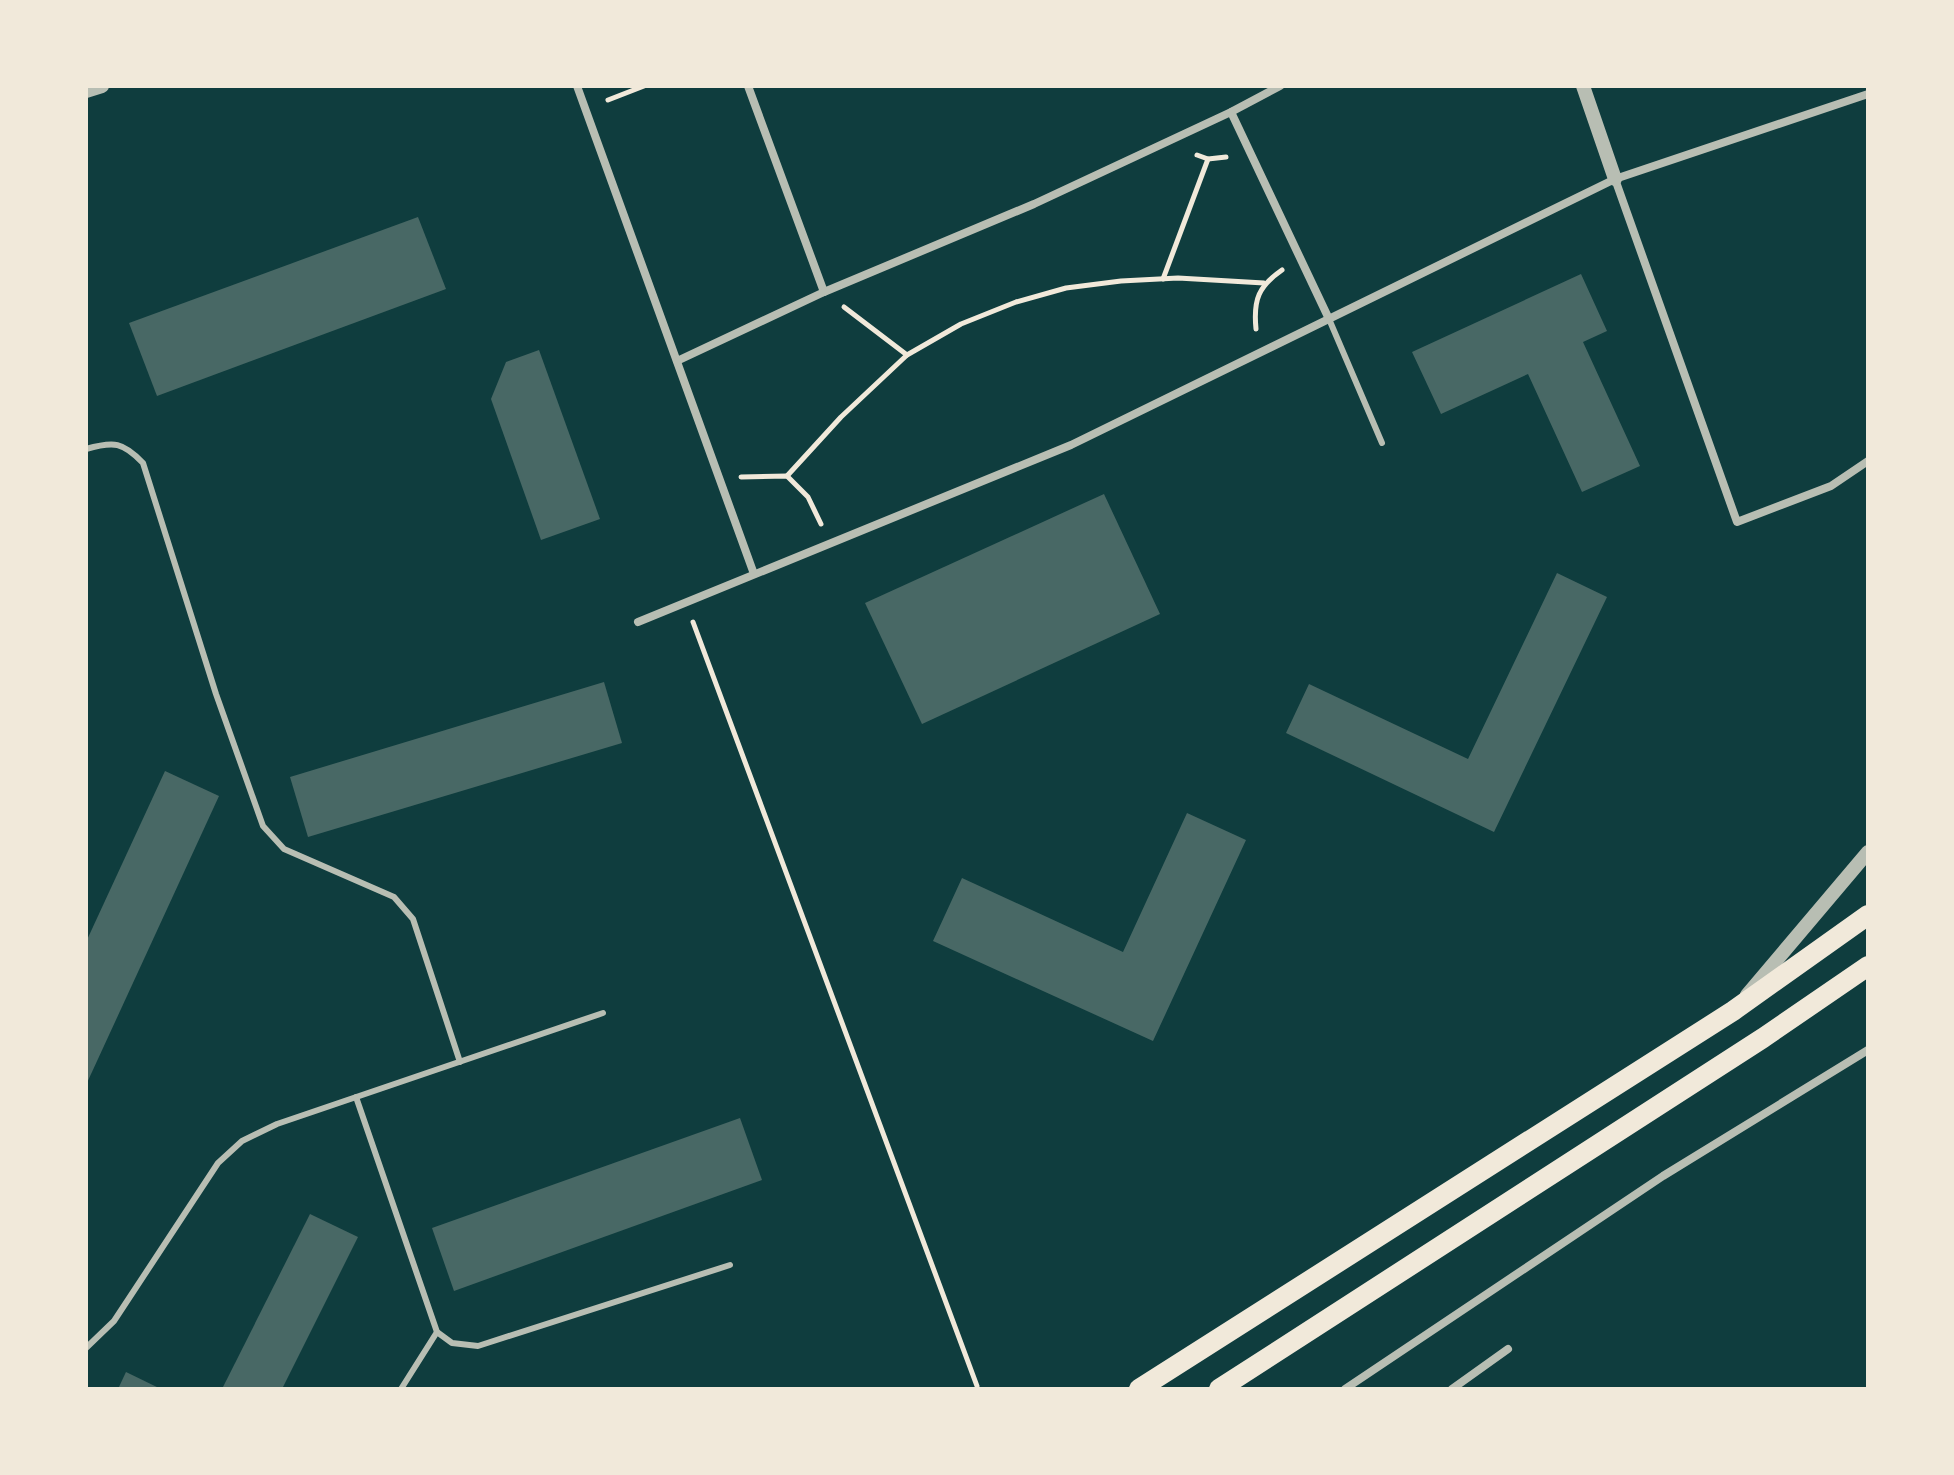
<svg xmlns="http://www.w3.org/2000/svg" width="1954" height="1475" font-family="Roboto,sans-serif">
  <rect width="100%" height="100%" fill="#0f3d3e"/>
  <!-- building -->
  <g fill="#486865">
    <path d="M418 217 446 289 157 396 129 323Z"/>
    <path d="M1581 274 1607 331 1583 342 1640 466 1582 492 1528 374 1441 414 1412 352Z"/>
    <path d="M539 350 600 519 541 540 491 399 506 362Z"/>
    <path d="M1104 494 1160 614 922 724 865 603Z"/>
    <path d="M1557 573 1607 597 1494 832 1286 733 1309 684 1468 759Z"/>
    <path d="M604 682 622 743 308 837 290 777Z"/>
    <path d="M165 771 219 796 86 1085V942Z"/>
    <path d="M1187 813 1246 840 1153 1041 933 941 962 878 1123 952Z"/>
    <path d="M740 1118 762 1180 454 1291 432 1228Z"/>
    <path d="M310 1214 358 1237 282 1389H222Z"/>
    <path d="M126 1372 161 1389H118Z"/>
  </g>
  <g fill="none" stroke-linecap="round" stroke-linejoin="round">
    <!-- path -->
    <g stroke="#f1e9da" stroke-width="5">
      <path d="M608 100 644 86"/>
      <path d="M1197 155 1208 159 1226 157"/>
      <path d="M1163 279 1208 159"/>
      <path d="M844 307 907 355"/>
      <path d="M1256 329C1253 299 1259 286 1282 270"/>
      <path d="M787 476 841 417 907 355 961 324 1016 302 1066 288 1121 281 1178 278 1264 283"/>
      <path d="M741 477 787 476 808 497 821 524"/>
      <path d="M693 622 977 1386"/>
    </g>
    <!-- service -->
    <g stroke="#b8beb3" stroke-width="6">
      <path d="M1329 319 1382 443"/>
      <path d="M86 449C114 441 123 442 143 463L216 694 263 826 284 849 394 897 413 919 460 1062"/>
      <path d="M356 1097 437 1332 452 1343 478 1346 730 1265"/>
      <path d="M86 1348 114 1321 218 1163 242 1141 277 1124 603 1013"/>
      <path d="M401 1389 437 1332"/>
    </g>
    <!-- minor -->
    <g stroke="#b8beb3" stroke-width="8">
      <path d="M577 86 754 574"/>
      <path d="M748 86 824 292"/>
      <path d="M1231 112 1329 319"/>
      <path d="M1615 179 1737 522 1831 486 1868 461"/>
      <path d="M677 361 824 292 1034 204 1231 112 1280 86"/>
      <path d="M638 622 1071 445 1615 179 1868 94"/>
      <path d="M1345 1389 1663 1176 1868 1050"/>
      <path d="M1452 1389 1508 1349"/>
    </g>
    <!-- tertiary -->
    <g stroke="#b8beb3" stroke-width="14">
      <path d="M1583 86 1615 179"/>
      <path d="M86 91 102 86"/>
      <path d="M1747 995 1868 852"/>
    </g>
    <!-- primary -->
    <g stroke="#f1e9da" stroke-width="20">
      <path d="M1139 1389 1733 1011 1868 915"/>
      <path d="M1219 1389 1763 1038 1868 966"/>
    </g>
  </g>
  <!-- border -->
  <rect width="1954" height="1475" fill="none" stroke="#f1e9da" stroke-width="176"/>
</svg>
